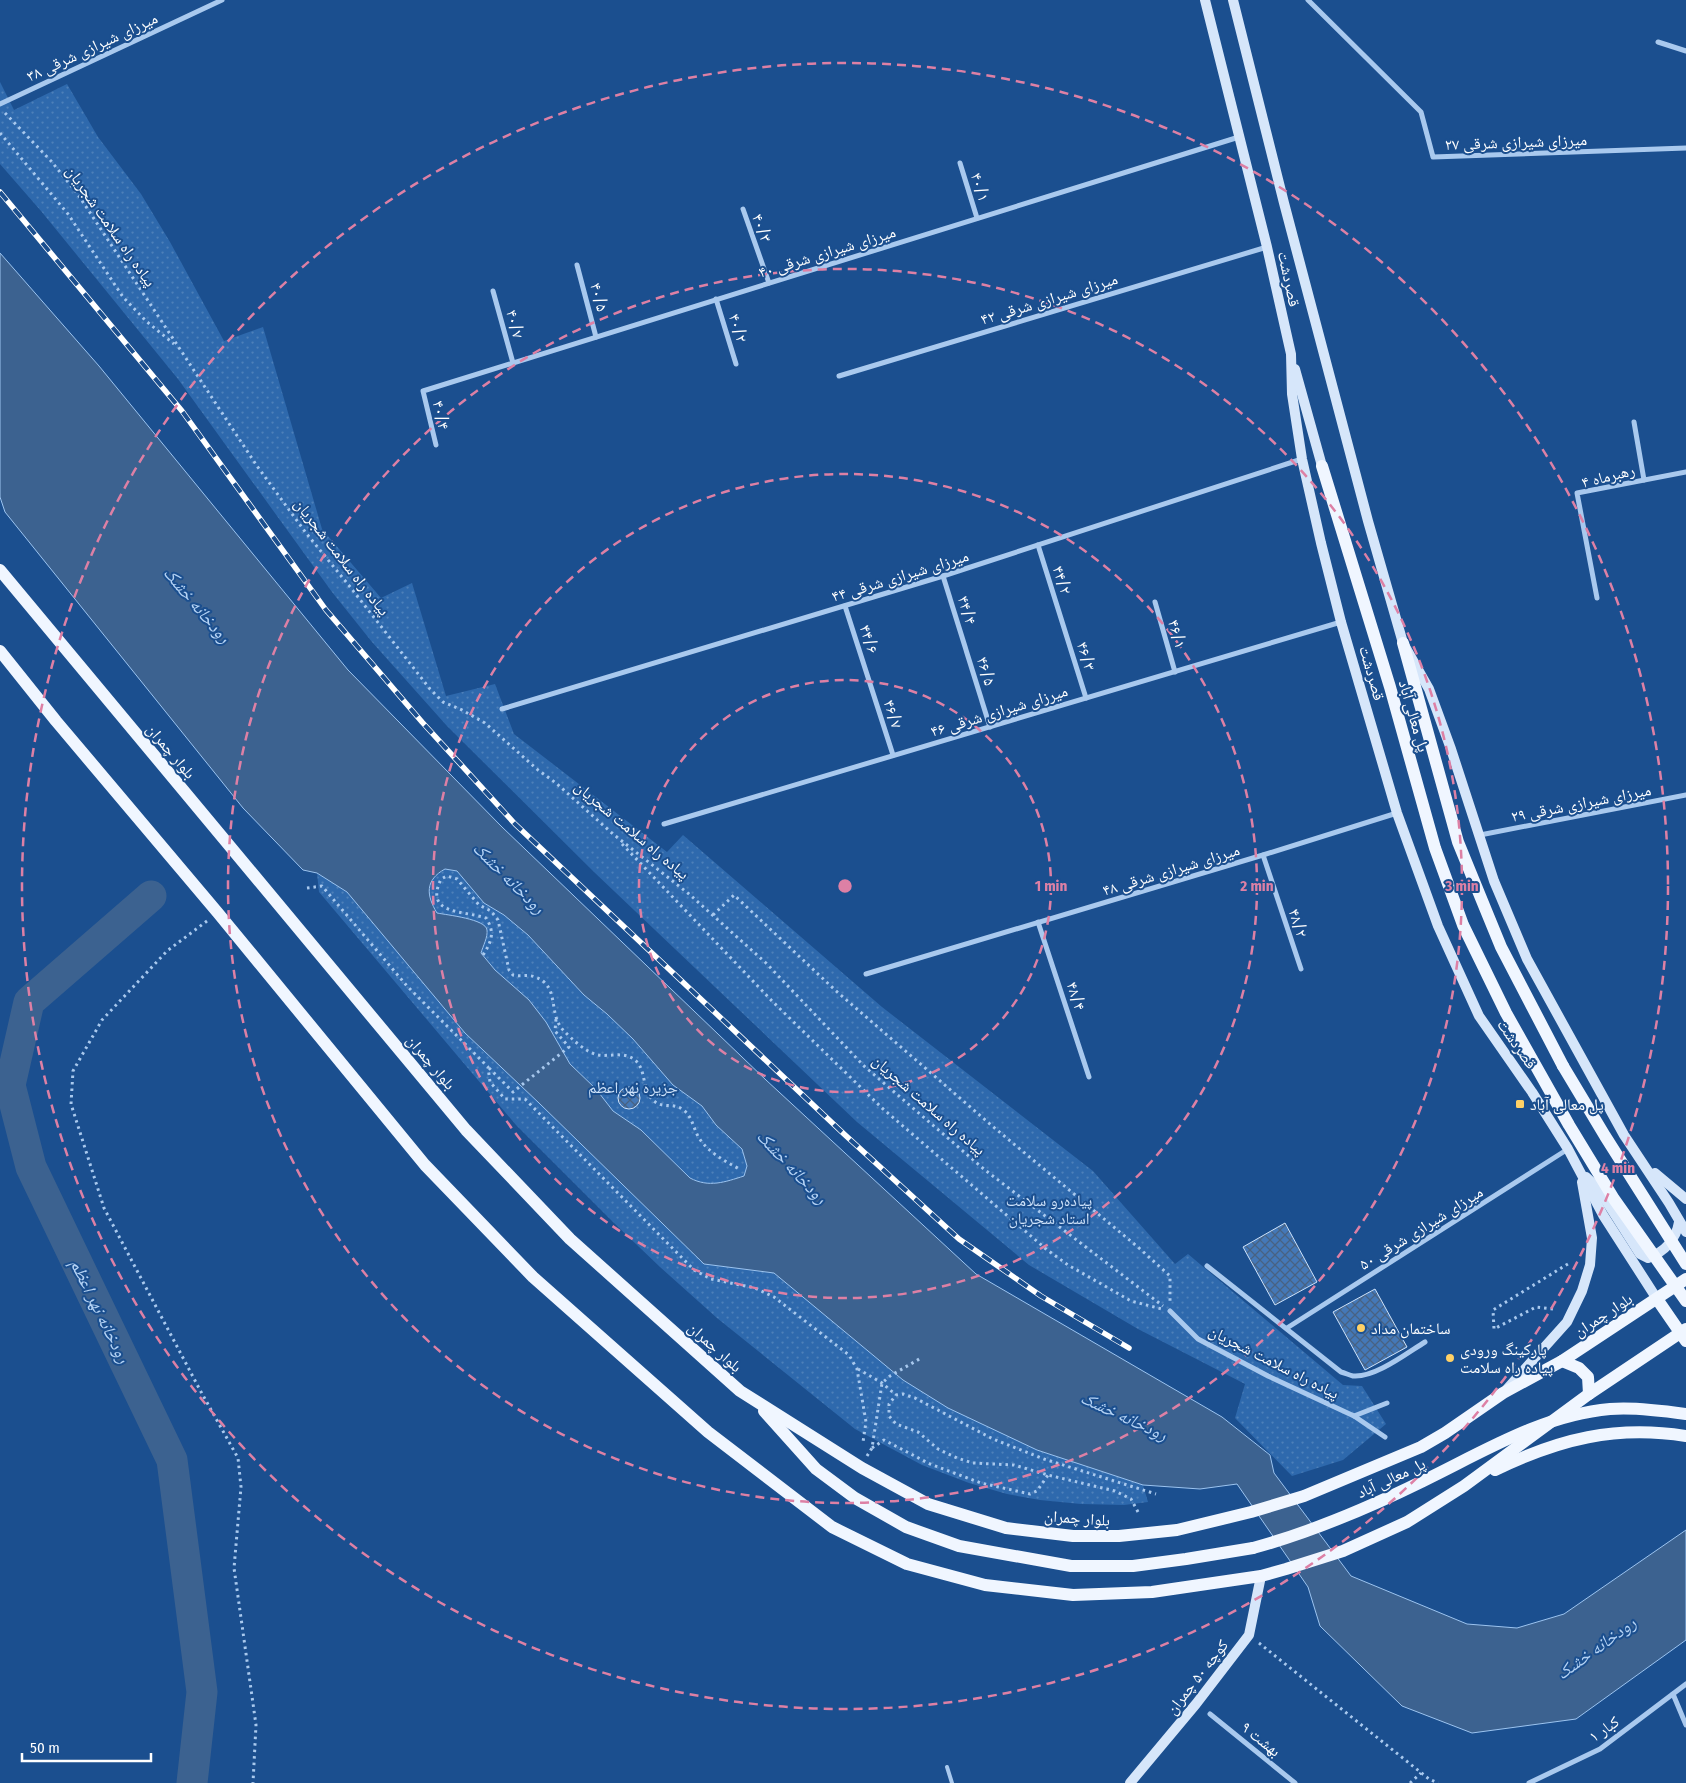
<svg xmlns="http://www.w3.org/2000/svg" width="1686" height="1783" font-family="'Fira Sans Condensed','Noto Naskh Arabic',sans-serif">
  <defs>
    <pattern id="park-dots" width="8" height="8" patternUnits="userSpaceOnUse" patternTransform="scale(1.25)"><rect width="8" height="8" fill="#2e69ad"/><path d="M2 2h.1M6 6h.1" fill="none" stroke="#4d80b9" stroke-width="1.8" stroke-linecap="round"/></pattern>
    <pattern id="building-cross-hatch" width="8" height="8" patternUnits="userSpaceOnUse" patternTransform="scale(1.25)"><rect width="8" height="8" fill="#4478b7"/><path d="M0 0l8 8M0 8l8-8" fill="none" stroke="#486282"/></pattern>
  </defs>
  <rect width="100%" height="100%" fill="#1b4f8f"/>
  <!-- park -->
  <g fill="url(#park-dots)">
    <path d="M0 82 14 110 67 84 98 137 141 194 170 242 224 341 263 327 322 529 381 598 412 583 446 696 495 684 514 734 667 852 683 835 882 1007 1093 1171 1175 1264 1188 1254 1343 1385 1362 1386 1386 1424 1343 1460 1292 1476 1235 1418 1245 1384 1138 1329 1029 1265 857 1122 594 872 447 726 372 642 332 592 178 379 41 211 0 164Z"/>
    <path d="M445 869 457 871 484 903 504 915 528 935 584 995 607 1014 633 1039 673 1085 702 1106 716 1125 742 1149 747 1166 744 1176C725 1182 709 1188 690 1178L641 1130 613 1111 596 1089 570 1064 546 1022 529 1000 495 970 481 952 488 932 449 916 437 913C426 895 425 881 445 869Z"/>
    <path d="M317 873 347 892 465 1033 539 1103 704 1264 774 1273 903 1380 1037 1450 1143 1485 1148 1502 1124 1505 1081 1504 1040 1500 1007 1494 969 1483 922 1465 855 1429 717 1318 660 1267 612 1221 516 1125 319 892Z"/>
  </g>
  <!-- water -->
  <path fill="#3c6290" stroke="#9cc4f0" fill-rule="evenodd" d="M0 253 99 366 348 670 502 827 766 1080 976 1274 1222 1417 1270 1455 1274 1473 1351 1576 1467 1624 1517 1628 1564 1614 1686 1530V1640L1576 1719 1472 1733 1402 1706 1320 1626 1308 1587 1237 1484 1200 1489 1143 1485 1037 1450 948 1408 903 1380 774 1273 704 1264 539 1103 465 1033 347 892 317 873 303 870 243 808 5 512 0 497ZM445 869 457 871 484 903 504 915 528 935 584 995 607 1014 633 1039 673 1085 702 1106 716 1125 742 1149 747 1166 744 1176C725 1182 709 1188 690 1178L641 1130 613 1111 596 1089 570 1064 546 1022 529 1000 495 970 481 953C483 946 488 937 487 930 486 919 447 915 437 913 426 895 425 880 445 869Z"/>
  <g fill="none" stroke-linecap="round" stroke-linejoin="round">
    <!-- river -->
    <path stroke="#3c6290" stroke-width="31" d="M151 896 29 1002 10 1085 31 1167 172 1460 202 1692 192 1783"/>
  </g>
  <!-- building -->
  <g fill="url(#building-cross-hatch)" stroke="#cfe3fa">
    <circle cx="629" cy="1098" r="11"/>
    <path d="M1285 1223 1317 1282 1275 1305 1243 1247Z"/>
    <path d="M1375 1289 1407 1347 1365 1370 1333 1312Z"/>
  </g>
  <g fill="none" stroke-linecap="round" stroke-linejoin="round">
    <!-- path -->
    <g stroke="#a9c9ee" stroke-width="3" stroke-dasharray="2.5 4" stroke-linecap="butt">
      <path d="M5 113 51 161 77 193 257 466 306 533 351 588 430 689 443 702 462 710 485 723 538 770 556 783 613 834 689 894 766 963 864 1066 985 1170 1163 1306"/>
      <path d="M0 133 68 214 123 297 146 321 174 344"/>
      <path d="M622 844 772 1001 882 1108 1046 1249 1068 1265 1131 1301 1162 1309"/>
      <path d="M307 888 322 886 407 986 488 1067 490 1082 505 1099H525L694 1270 711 1279 755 1288 774 1297 849 1355 857 1369 866 1422 863 1442"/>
      <path d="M713 915 734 895 835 990 991 1125 1139 1248 1170 1276V1303"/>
      <path d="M207 921 167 951 102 1020 73 1071 71 1104 104 1208 200 1390 238 1458 241 1487 234 1568 256 1725 253 1783"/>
      <path d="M483 955C492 941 495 932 486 918 462 910 424 915 441 879L447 876 457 879 479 905 491 911 498 920 509 970 513 975C520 977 528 974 535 977 561 986 547 1014 564 1031 572 1039 585 1052 598 1055 610 1057 624 1051 635 1060 646 1069 642 1087 651 1098 661 1110 671 1102 682 1109 692 1115 693 1128 699 1138 709 1153 725 1161 741 1170"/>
      <path d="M489 1068 513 1092 569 1047 555 1031 556 1019"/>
      <path d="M1553 1309 1536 1307 1494 1329 1493 1310 1571 1262"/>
      <path d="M858 1369 882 1383 896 1395"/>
      <path d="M872 1448 884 1440 930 1464 981 1483 1030 1494 1037 1491 1048 1475"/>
      <path d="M867 1456 872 1448 882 1383 890 1376 921 1358"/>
      <path d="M1138 1512 1131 1499 1115 1491 1048 1475 1014 1465 973 1463 957 1458 938 1449 918 1432 896 1424 889 1416V1404L896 1395 903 1394 915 1398 993 1439 1044 1459 1156 1494"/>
      <path d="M1259 1643 1429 1779 1438 1783"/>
      <path d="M1410 1783 1421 1773"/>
    </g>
    <!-- lane -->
    <path stroke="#a9c9ee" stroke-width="4" d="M947 1767 952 1783"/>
    <!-- street -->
    <g stroke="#a9c9ee" stroke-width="5">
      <path d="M1308 0 1421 112 1433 157 1686 148"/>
      <path d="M1658 42 1686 51"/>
      <path d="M0 104 222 0"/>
      <path d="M960 163 977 218"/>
      <path d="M743 209 769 283"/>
      <path d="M577 265 596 337"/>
      <path d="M493 291 513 363"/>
      <path d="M716 299 736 364"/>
      <path d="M839 376 1267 247"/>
      <path d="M1634 422 1644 480"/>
      <path d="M436 445 423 391 1239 137"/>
      <path d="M1038 545 1086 698"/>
      <path d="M943 576 990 727"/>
      <path d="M1597 598 1577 493 1686 472"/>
      <path d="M1155 602 1175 672"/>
      <path d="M845 606 893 755"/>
      <path d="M502 709 943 576 1302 459"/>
      <path d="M664 824 1341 622"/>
      <path d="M1480 835 1686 795"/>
      <path d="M1263 855 1301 969"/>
      <path d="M1038 922 1089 1077"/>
      <path d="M866 974 1263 855 1397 813"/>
      <path d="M1207 1266 1341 1372C1345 1373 1349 1375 1353 1376 1375 1378 1407 1353 1425 1342"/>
      <path d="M1170 1311 1198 1339 1268 1376 1354 1416 1387 1403"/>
      <path d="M1287 1328 1568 1149"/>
      <path d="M1354 1416 1385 1437"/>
      <path d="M1673 1694 1686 1725"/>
      <path d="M1210 1714 1295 1783"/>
      <path d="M1529 1783 1600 1749 1686 1684"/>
    </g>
    <!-- secondary -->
    <g stroke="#d6e6fa" stroke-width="10">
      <path d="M1205 0 1267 247 1291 354 1292 394 1302 459 1321 543 1341 622 1397 813 1438 926 1479 1016 1532 1092 1568 1149 1603 1215 1657 1299"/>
      <path d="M1233 0 1284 203 1368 521 1403 643 1429 689 1451 749 1494 881 1527 959 1624 1135 1669 1203 1686 1232"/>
      <path d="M1295 369 1322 466"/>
      <path d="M1655 1173 1686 1199"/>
      <path d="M1586 1177 1598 1188 1640 1254 1648 1258C1664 1252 1676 1240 1679 1222"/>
      <path d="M1507 1389 1567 1322 1582 1291 1590 1265 1592 1238 1582 1182"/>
      <path d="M1130 1783 1196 1704 1249 1635 1261 1576"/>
    </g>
    <!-- primary -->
    <g stroke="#f0f6ff" stroke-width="12">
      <path d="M0 570 466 1130 570 1239 740 1391 862 1468 928 1504 1006 1528 1073 1536H1119L1177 1530 1251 1512 1304 1496 1421 1447 1445 1433 1503 1393 1562 1361 1686 1279"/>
      <path d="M1403 643 1458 842 1501 947 1563 1066"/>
      <path d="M0 651 56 721 218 913 425 1165 533 1277 708 1432 832 1527 907 1564 985 1585 1073 1595 1152 1592 1261 1576 1286 1569 1343 1551 1407 1522 1464 1486 1589 1394 1686 1329"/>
      <path d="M1657 1299 1686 1341"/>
      <path d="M1562 1361 1579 1368 1588 1377 1589 1394"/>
      <path d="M764 1411 816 1469 855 1498 906 1527 959 1546 1071 1566H1133L1186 1559 1253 1548"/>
      <path d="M1495 1470C1559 1439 1615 1425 1686 1436"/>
    </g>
    <!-- rail casing -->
    <g stroke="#fff" stroke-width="5.5">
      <path id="rail" d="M0 192 182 411 326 610 422 722 515 824 844 1134 959 1239 1041 1296 1129 1348"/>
    </g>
    <!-- rail -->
    <use href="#rail" stroke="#1b4f8f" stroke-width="4" stroke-dasharray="11" stroke-linecap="butt"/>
    <!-- primary-bridge -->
    <g stroke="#f0f6ff" stroke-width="12">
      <path d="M1322 466 1390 687 1435 848 1463 925 1506 1013 1569 1125 1614 1199 1686 1301"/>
      <path d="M1563 1066 1605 1136 1686 1264"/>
      <path d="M1253 1548C1312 1532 1368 1508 1423 1481 1483 1452 1542 1415 1610 1409 1631 1407 1665 1411 1686 1414"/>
    </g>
  </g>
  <!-- distance rings -->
  <g fill="none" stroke="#dd80a5" stroke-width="2.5" stroke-dasharray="9 6">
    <circle cx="845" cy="886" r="206"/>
    <circle cx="845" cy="886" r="412"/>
    <circle cx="845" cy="886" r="617"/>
    <circle cx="845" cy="886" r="823"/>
  </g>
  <!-- markers -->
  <g fill="#ffd166" stroke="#1b4f8f" stroke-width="2">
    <rect x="1515" y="1099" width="10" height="10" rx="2.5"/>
    <circle cx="1361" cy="1328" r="5"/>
    <circle cx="1450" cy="1358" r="5"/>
  </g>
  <g text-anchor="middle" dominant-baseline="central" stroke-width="4" stroke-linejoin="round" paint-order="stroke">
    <!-- street labels -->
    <g font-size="16" fill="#fff" stroke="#1b4f8f">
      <text transform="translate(92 47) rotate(-25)">۳۸ میرزای شیرازی شرقی</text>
      <text transform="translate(1516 142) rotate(-2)">۲۷ میرزای شیرازی شرقی</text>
      <text transform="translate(980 187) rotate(73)">۴۰/۱</text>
      <text transform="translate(111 226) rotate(55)">پیاده راه سلامت شجریان</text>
      <text transform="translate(762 228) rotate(70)">۴۰/۳</text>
      <text transform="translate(827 252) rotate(-17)">۴۰ میرزای شیرازی شرقی</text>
      <text transform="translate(1289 279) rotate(78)">قصردشت</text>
      <text transform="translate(599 297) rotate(75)">۴۰/۵</text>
      <text transform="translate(1049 299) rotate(-17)">۴۲ میرزای شیرازی شرقی</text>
      <text transform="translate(515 324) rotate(75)">۴۰/۷</text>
      <text transform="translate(738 328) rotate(73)">۴۰/۲</text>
      <text transform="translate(441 415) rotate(77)">۴۰/۴</text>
      <text transform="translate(1608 476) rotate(-14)">۴ رهبرماه</text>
      <text transform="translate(342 557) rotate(52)">پیاده راه سلامت شجریان</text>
      <text transform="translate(900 576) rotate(-17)">۴۴ میرزای شیرازی شرقی</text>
      <text transform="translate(1062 580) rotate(72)">۴۴/۲</text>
      <text transform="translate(967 610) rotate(73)">۴۴/۴</text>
      <text transform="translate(1177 634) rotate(74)">۴۶/۱</text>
      <text transform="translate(869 639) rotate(72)">۴۴/۶</text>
      <text transform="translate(1086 656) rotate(73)">۴۶/۳</text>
      <text transform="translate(986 671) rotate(73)">۴۶/۵</text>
      <text transform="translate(1372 673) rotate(74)">قصردشت</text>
      <text transform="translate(999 711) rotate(-17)">۴۶ میرزای شیرازی شرقی</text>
      <text transform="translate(893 714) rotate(72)">۴۶/۷</text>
      <text transform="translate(1414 716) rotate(74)">پل معالی آباد</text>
      <text transform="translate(171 751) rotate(50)">بلوار چمران</text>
      <text transform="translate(1581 803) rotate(-11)">۲۹ میرزای شیرازی شرقی</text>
      <text transform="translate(632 830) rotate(40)">پیاده راه سلامت شجریان</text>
      <text transform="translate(1171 870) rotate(-17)">۴۸ میرزای شیرازی شرقی</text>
      <text transform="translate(1298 923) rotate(72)">۴۸/۲</text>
      <text transform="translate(1076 996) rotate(72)">۴۸/۴</text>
      <text transform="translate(1517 1044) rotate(55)">قصردشت</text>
      <text transform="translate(431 1062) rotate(50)">بلوار چمران</text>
      <text transform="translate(929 1105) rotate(41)">پیاده راه سلامت شجریان</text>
      <text transform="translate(1421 1228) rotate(-32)">۵۰ میرزای شیرازی شرقی</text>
      <text transform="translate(1603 1315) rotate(-33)">بلوار چمران</text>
      <text transform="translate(715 1347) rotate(42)">بلوار چمران</text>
      <text transform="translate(1274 1362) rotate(27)">پیاده راه سلامت شجریان</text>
      <text transform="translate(1391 1478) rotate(-25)">پل معالی آباد</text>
      <text transform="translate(1077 1518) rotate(4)">بلوار چمران</text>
      <text transform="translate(1197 1677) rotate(-52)">کوچه ۵۰ چمران</text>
      <text transform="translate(1604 1729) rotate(-35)">۱ کبار</text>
      <text transform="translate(1261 1739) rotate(39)">۹ بهشت</text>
    </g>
    <!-- park labels -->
    <g font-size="16" fill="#cfe3fa" stroke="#1b4f8f">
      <text x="633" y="1087">جزیره نهر اعظم</text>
      <text x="1049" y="1200">پیاده‌رو سلامت<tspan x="1049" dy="18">استاد شجریان</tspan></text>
    </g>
    <!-- poi labels -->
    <g font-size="16" fill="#fff" stroke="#1b4f8f" text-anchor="start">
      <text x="1530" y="1104">پل معالی آباد</text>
      <text x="1371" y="1328">ساختمان مداد</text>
      <text x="1460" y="1349">پارکینگ ورودی<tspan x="1460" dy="18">پیاده راه سلامت</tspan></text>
    </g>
    <!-- water labels -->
    <g font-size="18" font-style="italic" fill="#b5d3f5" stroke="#1b4f8f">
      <text transform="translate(197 605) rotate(50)">رودخانه خشک</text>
      <text transform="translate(509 878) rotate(45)">رودخانه خشک</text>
      <text transform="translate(792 1167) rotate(47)">رودخانه خشک</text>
      <text transform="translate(100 1311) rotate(64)">رودخانه نهر اعظم</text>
      <text transform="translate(1124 1416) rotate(25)">رودخانه خشک</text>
      <text transform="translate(1596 1648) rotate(-36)">رودخانه خشک</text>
    </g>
  </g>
  <circle cx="845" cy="886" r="8" fill="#dd80a5" stroke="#1b4f8f" stroke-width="2.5"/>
  <g font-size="15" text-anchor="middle" font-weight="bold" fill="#dd80a5" stroke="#1b4f8f" stroke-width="4" stroke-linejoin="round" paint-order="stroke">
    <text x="1051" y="891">1 min</text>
    <text x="1257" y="891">2 min</text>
    <text x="1462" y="891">3 min</text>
    <text x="1618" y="1173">4 min</text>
  </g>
  <!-- scale -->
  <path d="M22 1753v8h129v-8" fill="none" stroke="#ffffff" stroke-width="2.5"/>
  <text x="30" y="1753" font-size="15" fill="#ffffff" stroke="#1b4f8f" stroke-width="4" paint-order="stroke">50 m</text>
</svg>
